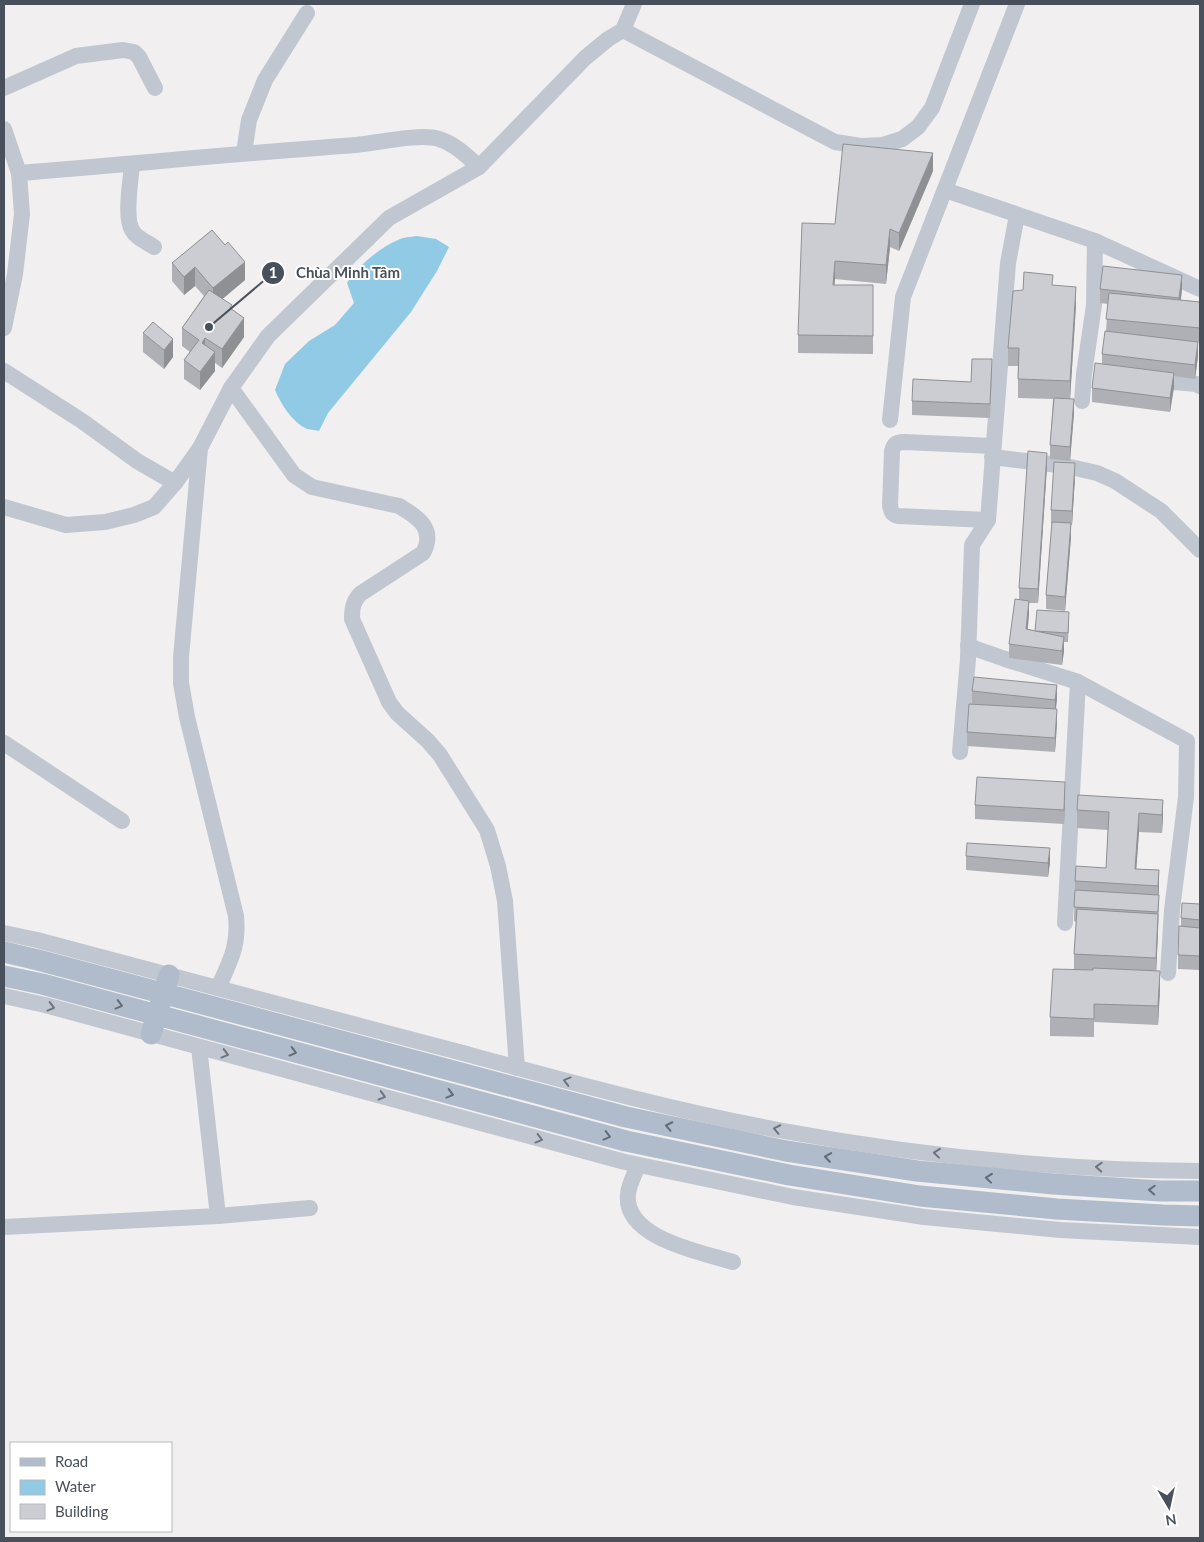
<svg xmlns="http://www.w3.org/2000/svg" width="1204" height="1542" font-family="Lato,sans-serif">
  <rect width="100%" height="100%" fill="#f1efef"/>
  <!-- water -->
  <path fill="#91cae5" d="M417 236 436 239 449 247 437 271 411 312 328 413 319 431C316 430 311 430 307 429 292 422 281 404 275 390L285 364 309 341 335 325 354 303 347 283C358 266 379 248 398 240 403 237 411 237 417 236Z"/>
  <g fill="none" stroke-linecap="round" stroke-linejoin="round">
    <!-- minor -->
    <g stroke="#c0c7d0" stroke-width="16">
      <path d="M623 30 634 4"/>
      <path d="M4 88 76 56 123 50 134 52 139 57 155 88"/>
      <path d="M4 129 19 173 22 214 15 274 4 328"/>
      <path d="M244 153 249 120 265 80 307 13"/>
      <path d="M132 164C131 180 124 216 132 230 136 238 147 242 154 247"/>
      <path d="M19 173C131 164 244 153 356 145 378 143 419 133 439 139 455 144 467 156 479 167"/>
      <path d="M945 190 1095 241 1094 305 1084 374 1082 401"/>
      <path d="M1095 241 1200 289"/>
      <path d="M4 371 82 421 137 461 175 483"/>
      <path d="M1153 380 1196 384 1200 386"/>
      <path d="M890 420 903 297 1017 4"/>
      <path d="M200 448 181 657V683L187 717 236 916C239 947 230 961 218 988"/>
      <path d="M992 457 1066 466 1097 473 1115 481 1161 511 1200 550"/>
      <path d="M4 507 66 525 105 522 134 515 154 507 175 483 200 448 231 388"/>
      <path d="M988 520 898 516C892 514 891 512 890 505L892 451C894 444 896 442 904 442L993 446"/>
      <path d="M968 646 1005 659 1078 682 1187 741 1186 797 1172 910 1168 973"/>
      <path d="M4 743 122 821"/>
      <path d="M960 752 968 659 972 545 988 520 1008 263 1017 215"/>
      <path d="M1065 923 1078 682"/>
      <path d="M4 933 37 940C177 977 318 1015 459 1052 566 1081 674 1111 784 1131 919 1156 1063 1170 1200 1171"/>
      <path d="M4 996 45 1005 625 1162 793 1197 924 1217 1060 1230 1200 1237"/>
      <path d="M199 1047 218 1216"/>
      <path d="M517 1068 505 901 498 866 487 830 440 755 428 741 397 713 389 702 352 619C352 608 353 602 360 594L423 553C436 529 418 517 399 506L312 487 294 475 231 388 268 336 389 218 479 167 585 58 608 39 623 30 835 142 861 146 883 145 902 139 918 127 932 108 972 4"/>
      <path d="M638 1165C635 1174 629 1184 628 1194 623 1238 701 1252 733 1262"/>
      <path d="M4 1227 218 1216 310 1208"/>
    </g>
    <!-- major -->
    <g stroke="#b0bbcb" stroke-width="21">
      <path d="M4 952 38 960 626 1117 786 1151 917 1171 1053 1184 1160 1191H1200"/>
      <path d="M4 976 42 984 626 1141 789 1175 920 1196 1057 1209 1163 1215 1200 1216"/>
      <path d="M151 1034 169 975"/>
    </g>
  </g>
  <!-- wall -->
  <g fill="#afb0b5">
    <path d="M933 171 899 251 890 247 886 284 835 279 834 285H873V354L798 353V335L835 224Z"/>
    <path d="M212 230 245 280 222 299 232 310 244 337 222 368 215 363V371L200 390 184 379V360L190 352 182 346V328L204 296 195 286 184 295 172 281V263Z"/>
    <path d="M1053 285 1076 305 1070 399 1074 413 1070 461 1050 459V445L1053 399 1018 398V366H1008V348L1023 290Z"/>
    <path d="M1100 289H1182L1181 300 1200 302V342H1198V356L1195 379 1174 376V387L1170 412 1092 402V388L1102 364V354L1106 331 1108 304 1100 303Z"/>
    <path d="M143 333 173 357 164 369 143 352Z"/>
    <path d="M992 373 990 418 912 415V401L971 382Z"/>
    <path d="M1047 466 1038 603H1029L1028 629 1035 631 1069 622 1068 642H1064V651L1062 665 1009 658V644L1019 600V588Z"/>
    <path d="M1075 477 1072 525H1071V537L1065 611 1046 609V595L1052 524H1051V510Z"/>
    <path d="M972 691 1057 699 1056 709 1057 723 1055 752 967 746V732L972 704Z"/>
    <path d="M1065 796 1064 824 975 819V805Z"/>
    <path d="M1163 800 1162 833 1139 832 1136 869 1159 870 1158 932 1156 971 1160 989 1158 1025 1094 1022V1037L1050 1036V1017L1074 969V954L1076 922 1074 921 1075 881 1106 868 1108 830 1077 828V810Z"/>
    <path d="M966 856 1050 862 1048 877 966 870Z"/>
    <path d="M1200 904V970L1178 969V955L1181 927V918Z"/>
  </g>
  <!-- shaded-wall -->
  <g fill="#8f9094">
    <path d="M933 153V171L899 251V233Z"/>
    <path d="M890 229V247L886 284V265Z"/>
    <path d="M835 261V279L833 303V285Z"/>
    <path d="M245 262V280L213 307V288Z"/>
    <path d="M195 267V286L184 295V277Z"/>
    <path d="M1182 275V289L1179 312V298Z"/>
    <path d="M1076 287V305L1070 400V381Z"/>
    <path d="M244 318V337L222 368V349Z"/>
    <path d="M205 338V356L202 343Z"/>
    <path d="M173 339V357L164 369V350Z"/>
    <path d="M1198 342V356L1195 379V365Z"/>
    <path d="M215 352V371L200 390V372Z"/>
    <path d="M1174 373V387L1170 412V398Z"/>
    <path d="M1074 399V413L1070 461V447Z"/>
    <path d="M1047 453V466L1038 603V589Z"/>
    <path d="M1075 463V477L1072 525V511Z"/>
    <path d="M1071 523V537L1065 611V597Z"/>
    <path d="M1029 601V615L1026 643V629Z"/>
    <path d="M1064 637V651L1062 665V651Z"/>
    <path d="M1057 685V699L1055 714V700Z"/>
    <path d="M1057 709V723L1055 752V738Z"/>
    <path d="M1065 782V796L1064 824V810Z"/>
    <path d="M1163 800V818L1162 833V815Z"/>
    <path d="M1139 813V832L1135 888V869Z"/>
    <path d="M1050 848V862L1048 877V863Z"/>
    <path d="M1159 870V889L1158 904V886Z"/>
    <path d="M1159 895 1158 932 1156 977V958Z"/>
    <path d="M1160 971V989L1158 1025V1006Z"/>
  </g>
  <!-- building -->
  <g fill="#cccdd3" stroke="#8f9094">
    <path d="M843 144 933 153 899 233 890 229 886 265 835 261 833 285H873V336L798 335 802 223 835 224Z"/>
    <path d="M212 230 225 245 228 242 245 262 213 288 195 267 184 277 172 263Z"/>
    <path d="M1103 266 1182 275 1179 298 1100 289Z"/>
    <path d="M1024 272 1053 275 1052 285 1076 287 1070 381 1018 379 1019 348H1008L1013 291 1023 290Z"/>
    <path d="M209 290 232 305 230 308 244 318 222 349 205 338 202 343 215 352 200 372 184 360 199 340 182 328Z"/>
    <path d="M1109 293 1200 302V328L1106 319Z"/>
    <path d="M153 322 173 339 164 350 143 333Z"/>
    <path d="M1105 331 1198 342 1195 365 1102 354Z"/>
    <path d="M972 359H992L990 404 912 401 913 379 971 382Z"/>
    <path d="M1095 363 1174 373 1170 398 1092 388Z"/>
    <path d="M1054 398 1074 399 1070 447 1050 445Z"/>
    <path d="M1028 451 1047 453 1038 589 1019 588Z"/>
    <path d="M1054 462 1075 463 1072 511 1051 510Z"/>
    <path d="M1052 522 1071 523 1065 597 1046 595Z"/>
    <path d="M1015 599 1029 601 1026 629 1064 637 1062 651 1009 644Z"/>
    <path d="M1037 610 1069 612 1068 633 1035 631Z"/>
    <path d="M974 677 1057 685 1055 700 972 691Z"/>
    <path d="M969 704 1057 709 1055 738 967 732Z"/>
    <path d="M977 777 1065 782 1064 810 975 805Z"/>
    <path d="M1078 795 1163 800 1162 815 1139 813 1135 869 1159 870 1158 886 1075 881 1076 866 1106 868 1109 812 1077 810Z"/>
    <path d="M967 843 1050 848 1048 863 966 856Z"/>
    <path d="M1075 890 1159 895 1158 912 1074 907Z"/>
    <path d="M1182 903 1200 904V920L1181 918Z"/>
    <path d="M1077 909 1158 914 1156 958 1074 954Z"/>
    <path d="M1179 926 1200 928V956L1178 955Z"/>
    <path d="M1093 968 1160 971 1158 1006 1094 1004V1019L1050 1017 1053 969 1093 970Z"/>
  </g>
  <!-- one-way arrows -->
  <defs><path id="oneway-chevron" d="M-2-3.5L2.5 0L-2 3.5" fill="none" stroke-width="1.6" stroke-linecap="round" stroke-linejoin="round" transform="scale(1.25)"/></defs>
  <g stroke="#626b77">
    <use href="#oneway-chevron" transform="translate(119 1005) rotate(15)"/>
    <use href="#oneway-chevron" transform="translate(293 1052) rotate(15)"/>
    <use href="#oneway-chevron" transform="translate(450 1094) rotate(15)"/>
    <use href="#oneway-chevron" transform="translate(669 1126) rotate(-168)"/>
    <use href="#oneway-chevron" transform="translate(607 1136) rotate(15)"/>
    <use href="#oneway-chevron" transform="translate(828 1157) rotate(-171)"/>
    <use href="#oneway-chevron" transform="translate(989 1178) rotate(-174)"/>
    <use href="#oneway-chevron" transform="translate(1152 1190) rotate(-177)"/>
  </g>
  <g stroke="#6c747e">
    <use href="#oneway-chevron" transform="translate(51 1007) rotate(15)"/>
    <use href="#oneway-chevron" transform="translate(225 1054) rotate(15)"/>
    <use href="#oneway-chevron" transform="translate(567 1081) rotate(-165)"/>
    <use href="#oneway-chevron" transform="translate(382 1096) rotate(15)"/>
    <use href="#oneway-chevron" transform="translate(777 1129) rotate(-168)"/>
    <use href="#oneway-chevron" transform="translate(539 1139) rotate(15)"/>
    <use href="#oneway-chevron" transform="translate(937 1153) rotate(-174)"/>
    <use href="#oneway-chevron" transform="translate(1099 1167) rotate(-177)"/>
  </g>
  <!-- callouts -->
  <path fill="none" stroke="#48505b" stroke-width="2" d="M209 327L273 273"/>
  <g fill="#48505b" stroke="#fff" stroke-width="2">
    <circle cx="209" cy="327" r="5"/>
    <circle cx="273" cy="273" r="12"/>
  </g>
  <g font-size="15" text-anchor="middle" font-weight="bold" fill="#fff">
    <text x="273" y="278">1</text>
  </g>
  <g font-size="15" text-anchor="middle" font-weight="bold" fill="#48505b" stroke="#fff" stroke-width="4" stroke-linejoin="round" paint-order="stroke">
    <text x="348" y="278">Chùa Minh Tâm</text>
  </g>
  <!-- border -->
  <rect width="1204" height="1542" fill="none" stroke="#48505b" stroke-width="10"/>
  <!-- legend -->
  <rect x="10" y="1442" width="162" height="90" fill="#ffffff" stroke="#b6b9bd"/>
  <rect x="20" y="1458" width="25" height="8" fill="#b0bbcb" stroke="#b6b9bd"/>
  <text x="55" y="1467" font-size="15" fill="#48505b">Road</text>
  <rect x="20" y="1480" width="25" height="15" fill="#91cae5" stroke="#b6b9bd"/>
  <text x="55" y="1492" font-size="15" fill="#48505b">Water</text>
  <rect x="20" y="1504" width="25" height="15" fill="#cccdd3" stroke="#b6b9bd"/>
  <text x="55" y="1517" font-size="15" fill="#48505b">Building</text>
  <!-- north arrow -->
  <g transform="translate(1169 1507) rotate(171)" stroke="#ffffff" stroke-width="4" paint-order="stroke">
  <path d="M0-4L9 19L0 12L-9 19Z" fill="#48505b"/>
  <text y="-8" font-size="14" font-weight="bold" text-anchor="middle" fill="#48505b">N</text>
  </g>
</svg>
